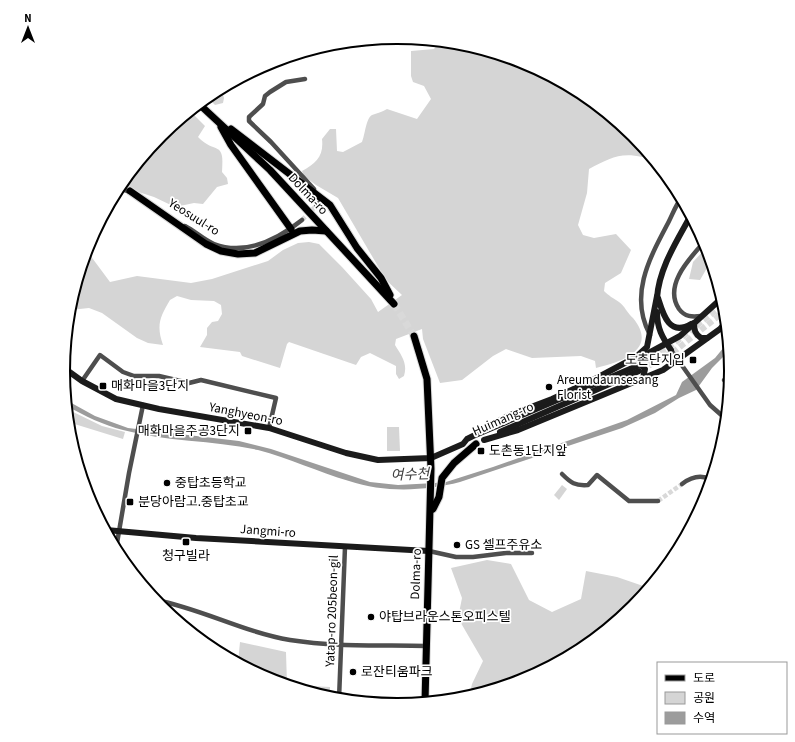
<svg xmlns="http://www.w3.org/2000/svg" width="795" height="742" font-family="'Source Sans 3','Noto Sans KR',sans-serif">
  <rect width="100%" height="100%" fill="#fff"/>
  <!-- green -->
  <g fill="#d5d5d5">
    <path d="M440 41C518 49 598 92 648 152L642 157C619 152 609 159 589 169L587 193 578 225 583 235 594 238 616 234 631 250 621 273 605 283 604 291C609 296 613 298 619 302 624 305 628 314 633 318 659 350 621 362 596 368L595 361 581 356 532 358 506 349 493 356 462 380 440 383 423 339 422 329 396 339 395 345C401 355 408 363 404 376L399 379 396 374V366L370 353 361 357 356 365 289 342 287 344 280 368 242 356 240 352 200 347 207 335V328L212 322 218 321 222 314 221 305 214 301 191 300 177 296 170 300C160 317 156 325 163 345L148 343 137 338 102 313 89 308 70 310 87 251 110 282 137 276 191 283 212 279 268 261 283 250 298 243 309 242 319 244 342 267 371 299 378 312 402 295 386 280 338 198 316 185 304 176 302 171C316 163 324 156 322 139L330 129H336L337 151 343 152 362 142C365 135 366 118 372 115 377 113 382 112 387 109L417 119 431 99 424 86 413 82 411 76V51L434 49Z"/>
    <path d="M295 55 241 80 233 82 270 62Z"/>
    <path d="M221 88 224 98 223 103 215 105 207 97Z"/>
    <path d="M190 111 205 126 198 137C215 155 225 139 222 172L227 178 228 184 217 187 203 204 194 203 175 207 154 197 120 186 161 135Z"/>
    <path d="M707 247 713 265 707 268 700 280 689 279 693 262Z"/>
    <path d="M67 409 102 426 125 432 123 439 68 422Z"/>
    <path d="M387 427H399L400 451H387Z"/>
    <path d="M562 485 567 489 559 500 554 495Z"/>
    <path d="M487 560 511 564 529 600 552 612 581 599 586 571 617 577 649 588 634 607 583 649 525 680 469 697 472 684 483 661 458 618 462 598 451 568Z"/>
    <path d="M240 642 286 652 287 685 269 679 238 663Z"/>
    <path d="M288 685 330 687V698Z"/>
  </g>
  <!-- water -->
  <path fill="#9c9c9c" d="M729 341V351L712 368 696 390 679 398 655 413 622 428 460 482C425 491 385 493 349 481 318 472 289 458 258 450 213 440 167 442 123 430 103 425 85 416 67 406L66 400 95 416 128 428 239 441 271 449 370 482 398 485 435 483 446 482 493 467 627 420 676 395 682 382 715 358Z"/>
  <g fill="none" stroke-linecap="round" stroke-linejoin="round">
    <!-- street-tunnel -->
    <g stroke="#d9d9d9" stroke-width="4.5" stroke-dasharray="4.5 2" stroke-linecap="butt">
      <path d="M302 220 316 206"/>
      <path d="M658 501 682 484"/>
    </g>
    <!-- secondary-tunnel -->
    <g stroke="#d9d9d9" stroke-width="6" stroke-dasharray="6 3" stroke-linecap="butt">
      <path d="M637 366 672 345 724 304"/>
      <path d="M641 370 676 350 726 310"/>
    </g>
    <!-- primary-tunnel -->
    <path stroke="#d9d9d9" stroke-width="7" stroke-dasharray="7 3.5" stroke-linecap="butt" d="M394 304 414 336"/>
    <!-- primary casing -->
    <g stroke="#dbdbdb" stroke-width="9">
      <g id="primary">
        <path d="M199 104 270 170 394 304"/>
        <path d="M221 127 231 145 291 229"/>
        <path d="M231 129 330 205 357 248 381 278 390 295"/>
        <path d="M130 191 206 244 221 251 238 254 255 253 300 231 312 230 326 231"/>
        <path d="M414 336 427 379 431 469 425 702"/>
        <path d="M433 509 439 497 442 478 454 463 476 444"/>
      </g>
    </g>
    <!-- street -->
    <g stroke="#4e4e4e" stroke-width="4.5">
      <path d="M305 79 286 82 270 92 265 96 263 104 249 117V121L271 142 314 189"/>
      <path d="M118 188 131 192"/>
      <path d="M316 206 322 200 321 198"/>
      <path d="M185 226C195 231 204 240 214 244 246 256 278 239 302 220"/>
      <path d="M701 316C692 317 685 317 679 309 663 285 690 258 705 241"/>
      <path d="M650 335C629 296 649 259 667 225 672 216 675 206 682 197"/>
      <path d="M671 350 710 405 727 420"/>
      <path d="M82 381 100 355 123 372 134 376H159L189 383 201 380 276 398 269 428"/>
      <path d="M730 387 724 380 731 373"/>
      <path d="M562 474C571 483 575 486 588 485L597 475 629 501H658"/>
      <path d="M682 484C691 477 701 474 712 480"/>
      <path d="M116 549 129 473 143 405"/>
      <path d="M429 551 456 557H473L506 553H532"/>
      <path d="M156 600C202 609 243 632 290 640 334 647 381 645 426 646"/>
      <path d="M339 699 345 547"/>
    </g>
    <!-- secondary -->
    <g stroke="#1b1b1b" stroke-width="6">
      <path d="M657 298C659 268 677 241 691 215"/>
      <path d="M658 298C663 314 669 337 691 324"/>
      <path d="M657 312C657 328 662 337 671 350"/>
      <path d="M694 323C694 330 695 334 701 338H707"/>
      <path d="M634 361 680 336 723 297"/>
      <path d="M635 361 640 364 645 369 643 378"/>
      <path d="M64 368 82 381 116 399 159 409 269 428 346 453 378 460 431 458 463 444 467 439 473 436 637 366"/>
      <path d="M487 427 510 415 552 399 591 381 636 357 647 347 657 296"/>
      <path d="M500 432 639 371"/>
      <path d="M484 440 518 430 663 370 720 329 727 321"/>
      <path d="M106 530 196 538 429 551"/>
    </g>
    <!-- primary -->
    <use href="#primary" stroke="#000" stroke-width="7"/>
  </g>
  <!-- markers -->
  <g fill="#000" stroke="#fff" stroke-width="1.5">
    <rect x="689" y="356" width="8" height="8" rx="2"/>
    <rect x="99" y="382" width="8" height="8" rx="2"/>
    <circle cx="549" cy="387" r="4"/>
    <rect x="244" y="427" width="8" height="8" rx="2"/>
    <rect x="477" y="447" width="8" height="8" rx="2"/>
    <circle cx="167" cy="483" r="4"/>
    <rect x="126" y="498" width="8" height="8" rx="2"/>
    <rect x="182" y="538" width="8" height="8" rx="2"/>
    <circle cx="457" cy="545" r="4"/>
    <circle cx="371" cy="617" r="4"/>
    <circle cx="353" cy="672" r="4"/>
  </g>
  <g text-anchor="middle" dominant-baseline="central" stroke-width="3.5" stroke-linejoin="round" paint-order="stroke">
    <!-- street labels -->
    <g font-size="13" fill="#000" stroke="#fff">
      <text transform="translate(308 194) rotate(47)">Dolma-ro</text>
      <text transform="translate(194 217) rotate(32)">Yeosuul-ro</text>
      <text transform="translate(246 414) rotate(11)">Yanghyeon-ro</text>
      <text transform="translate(503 419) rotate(-24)">Huimang-ro</text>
      <text transform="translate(268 531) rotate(4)">Jangmi-ro</text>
      <text transform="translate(416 574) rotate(-88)">Dolma-ro</text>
      <text transform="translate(332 611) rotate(-88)">Yatap-ro 205beon-gil</text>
    </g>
    <!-- poi labels -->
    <g font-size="13" fill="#000" stroke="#fff" text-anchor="start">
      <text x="685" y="360" text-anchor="end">도촌단지입</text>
      <text x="557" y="380">Areumdaunsesang<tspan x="557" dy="15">Florist</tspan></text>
      <text x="111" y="386">매화마을3단지</text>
      <text x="240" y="431" text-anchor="end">매화마을주공3단지</text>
      <text x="489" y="451">도촌동1단지앞</text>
      <text x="175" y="483">중탑초등학교</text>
      <text x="138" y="502">분당아람고.중탑초교</text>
      <text x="465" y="545">GS 셀프주유소</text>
      <text x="186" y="556" text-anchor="middle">청구빌라</text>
      <text x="379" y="617">야탑브라운스톤오피스텔</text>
      <text x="361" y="672">로잔티움파크</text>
    </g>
    <!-- water labels -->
    <g font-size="14" font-style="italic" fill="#3d3d3d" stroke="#fff">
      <text transform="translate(410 475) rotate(-2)">여수천</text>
    </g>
  </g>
  <!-- crop -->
  <path d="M0 0H795V742H0ZM70 371a327 327 0 1 1 654 0a327 327 0 1 1-654 0Z" fill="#fff" fill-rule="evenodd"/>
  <path fill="none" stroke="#000" stroke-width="2" d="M70 371a327 327 0 1 1 654 0a327 327 0 1 1-654 0Z"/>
  <!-- legend -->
  <rect x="657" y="662" width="130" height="72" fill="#ffffff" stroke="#999999"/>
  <rect x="665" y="675" width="20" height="6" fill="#000000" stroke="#999999"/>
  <text x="693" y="682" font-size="12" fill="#000000">도로</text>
  <rect x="665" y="692" width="20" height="12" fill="#d5d5d5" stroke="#999999"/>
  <text x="693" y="702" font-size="12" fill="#000000">공원</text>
  <rect x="665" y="712" width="20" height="12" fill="#9c9c9c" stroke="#999999"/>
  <text x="693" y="722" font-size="12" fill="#000000">수역</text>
  <!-- north arrow -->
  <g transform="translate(28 28)" stroke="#ffffff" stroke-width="3" paint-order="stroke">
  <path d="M0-3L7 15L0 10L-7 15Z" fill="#000000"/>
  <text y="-6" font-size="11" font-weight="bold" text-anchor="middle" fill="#000000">N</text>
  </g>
</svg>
